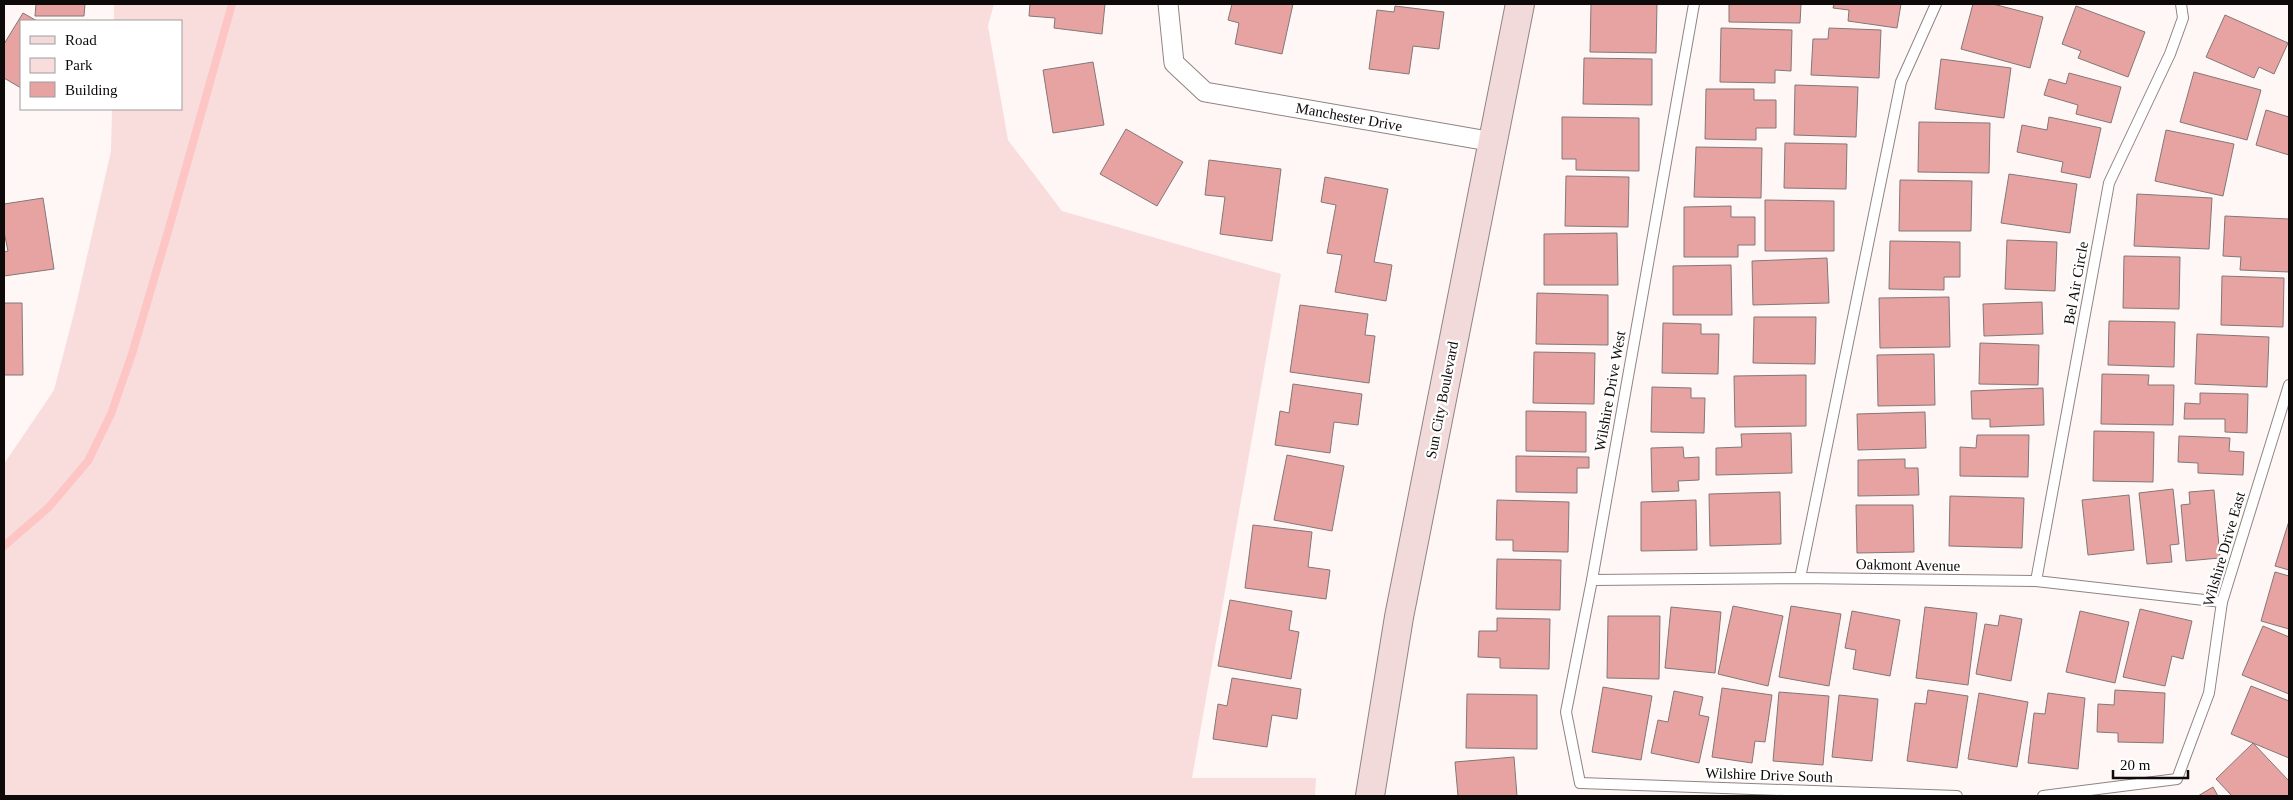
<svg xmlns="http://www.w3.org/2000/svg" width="2293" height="800" font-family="Georgia,serif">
  <rect width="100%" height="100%" fill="#fff7f6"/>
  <!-- green -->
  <path fill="#f9dddc" d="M114 4H994L988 26 1008 140 1062 211 1281 274 1192 778H1316L1315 796H4V464L54 390 75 309 111 151 112 109H181V21H114Z"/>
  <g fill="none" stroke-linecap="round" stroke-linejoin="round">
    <!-- stream -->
    <path stroke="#fdc5c3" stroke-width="8" d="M4 546 49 507 88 461 111 414 132 354 169 228 232 4"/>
  </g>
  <!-- building -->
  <g fill="#e7a3a1" stroke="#837777">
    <path d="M36 4H85L84 16H35Z"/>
    <path d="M1030 4H1105L1102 34 1054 28 1055 18 1029 16Z"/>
    <path d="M1232 4H1293L1282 54 1235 44 1239 23 1228 20Z"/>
    <path d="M1591 4H1657L1656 53 1590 52Z"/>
    <path d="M1729 4H1801L1800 23 1729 22Z"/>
    <path d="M1834 4H1901L1897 28 1848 21 1849 10 1833 8Z"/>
    <path d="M1973 4H1993L2043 17 2030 68 1961 49Z"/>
    <path d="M1395 6 1444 12 1439 49 1413 46 1409 74 1369 69 1377 10 1394 12Z"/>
    <path d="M2076 6 2145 32 2128 77 2078 58 2081 51 2062 44Z"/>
    <path d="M23 13 37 21H21V88L4 78V44Z"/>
    <path d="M2225 15 2288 43 2274 74 2259 67 2254 78 2206 57Z"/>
    <path d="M1721 28 1792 30 1791 71 1775 70V83L1720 82Z"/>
    <path d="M1829 28 1881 30 1879 78 1811 75 1813 39H1828Z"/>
    <path d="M1584 58 1652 59V105L1583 104Z"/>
    <path d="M1941 59 2011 68 2004 118 1935 109Z"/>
    <path d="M1093 62 1104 125 1053 133 1043 70Z"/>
    <path d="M2194 72 2261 90 2247 140 2180 122Z"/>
    <path d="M2069 73 2121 87 2111 123 2076 114 2078 105 2044 95 2049 79 2066 84Z"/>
    <path d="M1795 85 1858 87 1856 137 1794 135Z"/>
    <path d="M1706 89H1754V100H1776V128H1756V140L1705 139Z"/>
    <path d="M2266 110 2289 117V155L2256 145Z"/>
    <path d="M1562 117 1639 118V171L1576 170V159H1562Z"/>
    <path d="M2049 117 2101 128 2090 178 2061 172 2063 162 2017 152 2022 125 2047 130Z"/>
    <path d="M1919 122 1990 123 1989 173 1918 172Z"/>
    <path d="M1126 129 1183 162 1157 206 1100 174Z"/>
    <path d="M2166 130 2234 144 2223 196 2155 181Z"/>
    <path d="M1785 143 1847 144 1846 189 1784 188Z"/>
    <path d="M1696 147 1762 148 1761 198 1694 197Z"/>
    <path d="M1209 160 1281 169 1272 241 1220 234 1225 197 1205 195Z"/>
    <path d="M2009 174 2077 184 2070 233 2001 223Z"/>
    <path d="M1566 176 1629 177 1628 227 1565 226Z"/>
    <path d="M1325 177 1388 189 1374 262 1392 265 1386 301 1335 292 1342 255 1327 253 1336 205 1321 202Z"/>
    <path d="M1900 180 1972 181 1971 231H1899Z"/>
    <path d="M2137 194 2212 198 2209 249 2134 246Z"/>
    <path d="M43 198 54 269 4 276V252L8 251 4 232V204Z"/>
    <path d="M1765 200 1834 201V251H1765Z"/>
    <path d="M1731 206V217H1755V245H1738V257H1684V207Z"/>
    <path d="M2225 216 2289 219V272L2240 270 2241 257 2223 256Z"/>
    <path d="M1617 233 1618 285H1544V234Z"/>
    <path d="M2007 240 2057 242 2055 291 2005 289Z"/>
    <path d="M1890 241 1960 242V277H1944V290L1889 289Z"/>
    <path d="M2124 256 2180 257 2179 309 2123 308Z"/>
    <path d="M1827 258 1829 303 1753 305 1752 261Z"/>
    <path d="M1731 265 1732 315H1673V266Z"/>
    <path d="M2222 276 2284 278 2283 327 2221 325Z"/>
    <path d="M1537 293 1608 295V345L1536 344Z"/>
    <path d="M1949 297 1950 347 1880 348 1879 298Z"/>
    <path d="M2042 302 2043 334 1984 336 1983 304Z"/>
    <path d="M4 303H22L23 375H4Z"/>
    <path d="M1300 305 1368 314 1365 335 1375 336 1369 383 1290 372Z"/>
    <path d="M1754 317H1816L1815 364 1753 363Z"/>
    <path d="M2109 321 2175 322 2174 367 2108 365Z"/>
    <path d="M1663 323 1701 324V334H1719L1718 374 1662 373Z"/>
    <path d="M2197 334 2269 337 2267 387 2195 384Z"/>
    <path d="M1980 343 2039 345 2038 385 1979 384Z"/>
    <path d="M1534 352 1595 353 1594 404 1533 403Z"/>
    <path d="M1934 354 1935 405 1878 406 1877 355Z"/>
    <path d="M2102 374 2149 375 2148 385H2174L2173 425 2101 424Z"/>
    <path d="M1806 375V426L1735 427 1734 376Z"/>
    <path d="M1293 384 1362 394 1358 425 1334 422 1330 453 1275 445 1280 411 1289 413Z"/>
    <path d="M1652 387 1691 388V398H1705L1704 433 1651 432Z"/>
    <path d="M2043 388 2044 425 1990 427V419H1972L1971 391Z"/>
    <path d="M2200 393 2248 394 2247 433 2225 432V419H2184L2185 403 2200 404Z"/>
    <path d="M1526 411 1586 412V452L1526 451Z"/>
    <path d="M1925 412 1926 448 1858 450 1857 414Z"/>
    <path d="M2094 431 2154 432 2153 482 2093 481Z"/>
    <path d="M1791 433 1792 473 1716 475V448L1742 447 1741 434Z"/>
    <path d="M1977 435H2029L2028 477 1960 476V447L1976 448Z"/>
    <path d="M2179 436 2230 438 2229 451 2244 452 2243 475 2198 473V463L2178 462Z"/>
    <path d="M1683 447 1684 458 1699 457V480L1678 481 1679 491 1652 492 1651 448Z"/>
    <path d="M1287 455 1344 466 1332 531 1274 520Z"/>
    <path d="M1516 456 1589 457V468H1577V493L1516 492Z"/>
    <path d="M1905 459V468H1918L1919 495 1858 496V460Z"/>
    <path d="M2173 489 2179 544 2170 545 2172 562 2147 564 2139 493Z"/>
    <path d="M2214 490 2220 558 2186 561 2181 505 2190 504 2189 492Z"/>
    <path d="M1780 492 1781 544 1710 546 1709 494Z"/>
    <path d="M2129 495 2134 550 2088 555 2082 500Z"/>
    <path d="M1950 496 2024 498 2022 548 1949 546Z"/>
    <path d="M1497 500 1569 502 1568 552 1513 551V540H1496Z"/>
    <path d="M1696 500 1697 550 1641 551V502Z"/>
    <path d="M1856 505H1913L1914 552 1857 553Z"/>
    <path d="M2289 521V570L2275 566Z"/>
    <path d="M1253 525 1312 532 1308 567 1330 570 1326 599 1245 588Z"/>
    <path d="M1497 559 1561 560 1560 610 1496 609Z"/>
    <path d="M2275 572 2289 576V629L2261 621Z"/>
    <path d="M1230 600 1292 611 1289 630 1299 632 1291 679 1218 666Z"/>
    <path d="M1733 606 1783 616 1768 686 1718 674Z"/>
    <path d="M1791 606 1841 614 1829 686 1779 677Z"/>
    <path d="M1671 607 1721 612 1715 673 1665 668Z"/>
    <path d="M1925 607 1977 613 1968 685 1916 678Z"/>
    <path d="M2140 609 2192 621 2183 659 2172 656 2165 686 2123 677Z"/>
    <path d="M1852 611 1900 620 1890 676 1853 669 1856 650 1845 648Z"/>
    <path d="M2080 611 2129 622 2115 683 2066 672Z"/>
    <path d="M2000 615 2022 619 2011 681 1976 674 1985 624 1998 626Z"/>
    <path d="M1608 616H1660L1659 679 1607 678Z"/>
    <path d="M1497 618 1550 619 1549 669 1500 668V658L1478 657 1479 631H1497Z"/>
    <path d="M2263 626 2289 637V694L2242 675Z"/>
    <path d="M1232 678 1301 689 1297 719 1272 715 1267 747 1213 739 1218 704 1227 706Z"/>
    <path d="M2251 686 2289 701V758L2231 734Z"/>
    <path d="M1603 687 1652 696 1641 760 1592 752Z"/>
    <path d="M1722 688 1772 695 1765 742 1755 741 1752 763 1712 757Z"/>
    <path d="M1928 690 1968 696 1957 768 1907 761 1915 703 1926 704Z"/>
    <path d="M2115 690 2165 693 2163 743 2118 742V733L2097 732 2098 704 2114 705Z"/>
    <path d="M1674 691 1703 697 1699 715 1709 717 1699 763 1651 753 1658 720 1668 722Z"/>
    <path d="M1779 692 1829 696 1823 765 1773 761Z"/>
    <path d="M1979 693 2028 702 2017 767 1968 759Z"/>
    <path d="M2048 693 2085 698 2078 769 2028 763 2034 713 2045 714Z"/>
    <path d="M1467 694 1537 695V749L1466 748Z"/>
    <path d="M1839 695 1878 699 1872 761 1832 757Z"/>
    <path d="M2253 743 2289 781V796H2232L2216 779Z"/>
    <path d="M1514 757 1517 796H1458L1455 762Z"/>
    <path d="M2213 787 2218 796H2198Z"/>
  </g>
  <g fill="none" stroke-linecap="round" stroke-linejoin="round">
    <!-- lane casing -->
    <g stroke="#908483" stroke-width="12">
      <g id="lane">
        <path d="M1694 4 1592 580 1566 712 1580 783 1957 796"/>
        <path d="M1800 578 1901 82 1936 4"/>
        <path d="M1592 580 1800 578 2036 581 2222 602"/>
        <path d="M2036 581 2109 183 2170 54 2183 18 2181 4"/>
        <path d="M2043 796 2177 779 2209 693 2222 602 2289 385"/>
      </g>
    </g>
    <!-- street casing -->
    <g stroke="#908483" stroke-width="21">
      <path id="street" d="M1168 4 1174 63 1205 92 1494 142"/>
    </g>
    <!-- secondary casing -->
    <g stroke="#908483" stroke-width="30">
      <path id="secondary" d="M1370 796 1399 617 1520 4"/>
    </g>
    <!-- lane -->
    <use href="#lane" stroke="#fff" stroke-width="10"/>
    <!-- street -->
    <use href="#street" stroke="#fff" stroke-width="19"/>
    <!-- secondary -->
    <use href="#secondary" stroke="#f3dada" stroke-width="28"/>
  </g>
  <g text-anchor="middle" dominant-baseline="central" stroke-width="4.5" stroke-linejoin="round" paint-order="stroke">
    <!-- street labels -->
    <g font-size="15" fill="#0f0a0a" stroke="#fff">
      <text transform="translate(1349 117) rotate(10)">Manchester Drive</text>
      <text transform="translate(2076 283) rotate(-80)">Bel Air Circle</text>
      <text transform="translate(1610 391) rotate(-80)">Wilshire Drive West</text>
      <text transform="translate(1442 400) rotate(-79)">Sun City Boulevard</text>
      <text transform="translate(2224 549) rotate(-74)">Wilshire Drive East</text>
      <text transform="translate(1908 565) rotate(1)">Oakmont Avenue</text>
      <text transform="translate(1769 775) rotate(2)">Wilshire Drive South</text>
    </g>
  </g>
  <!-- border -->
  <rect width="2293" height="800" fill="none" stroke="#0f0a0a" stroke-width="10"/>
  <!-- legend -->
  <rect x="20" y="20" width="162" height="90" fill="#ffffff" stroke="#9f9d9d"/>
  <rect x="30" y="36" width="25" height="8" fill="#f3dada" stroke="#9f9d9d"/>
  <text x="65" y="45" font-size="15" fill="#0f0a0a">Road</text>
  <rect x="30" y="58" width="25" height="15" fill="#f9dddc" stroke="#9f9d9d"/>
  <text x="65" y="70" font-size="15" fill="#0f0a0a">Park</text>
  <rect x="30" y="82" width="25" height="15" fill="#e7a3a1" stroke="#9f9d9d"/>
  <text x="65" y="95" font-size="15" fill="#0f0a0a">Building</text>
  <!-- scale -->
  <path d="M2113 770v8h75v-8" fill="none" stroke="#0f0a0a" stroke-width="2.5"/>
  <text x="2120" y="770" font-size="15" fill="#0f0a0a" stroke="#ffffff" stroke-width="4" paint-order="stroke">20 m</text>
</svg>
